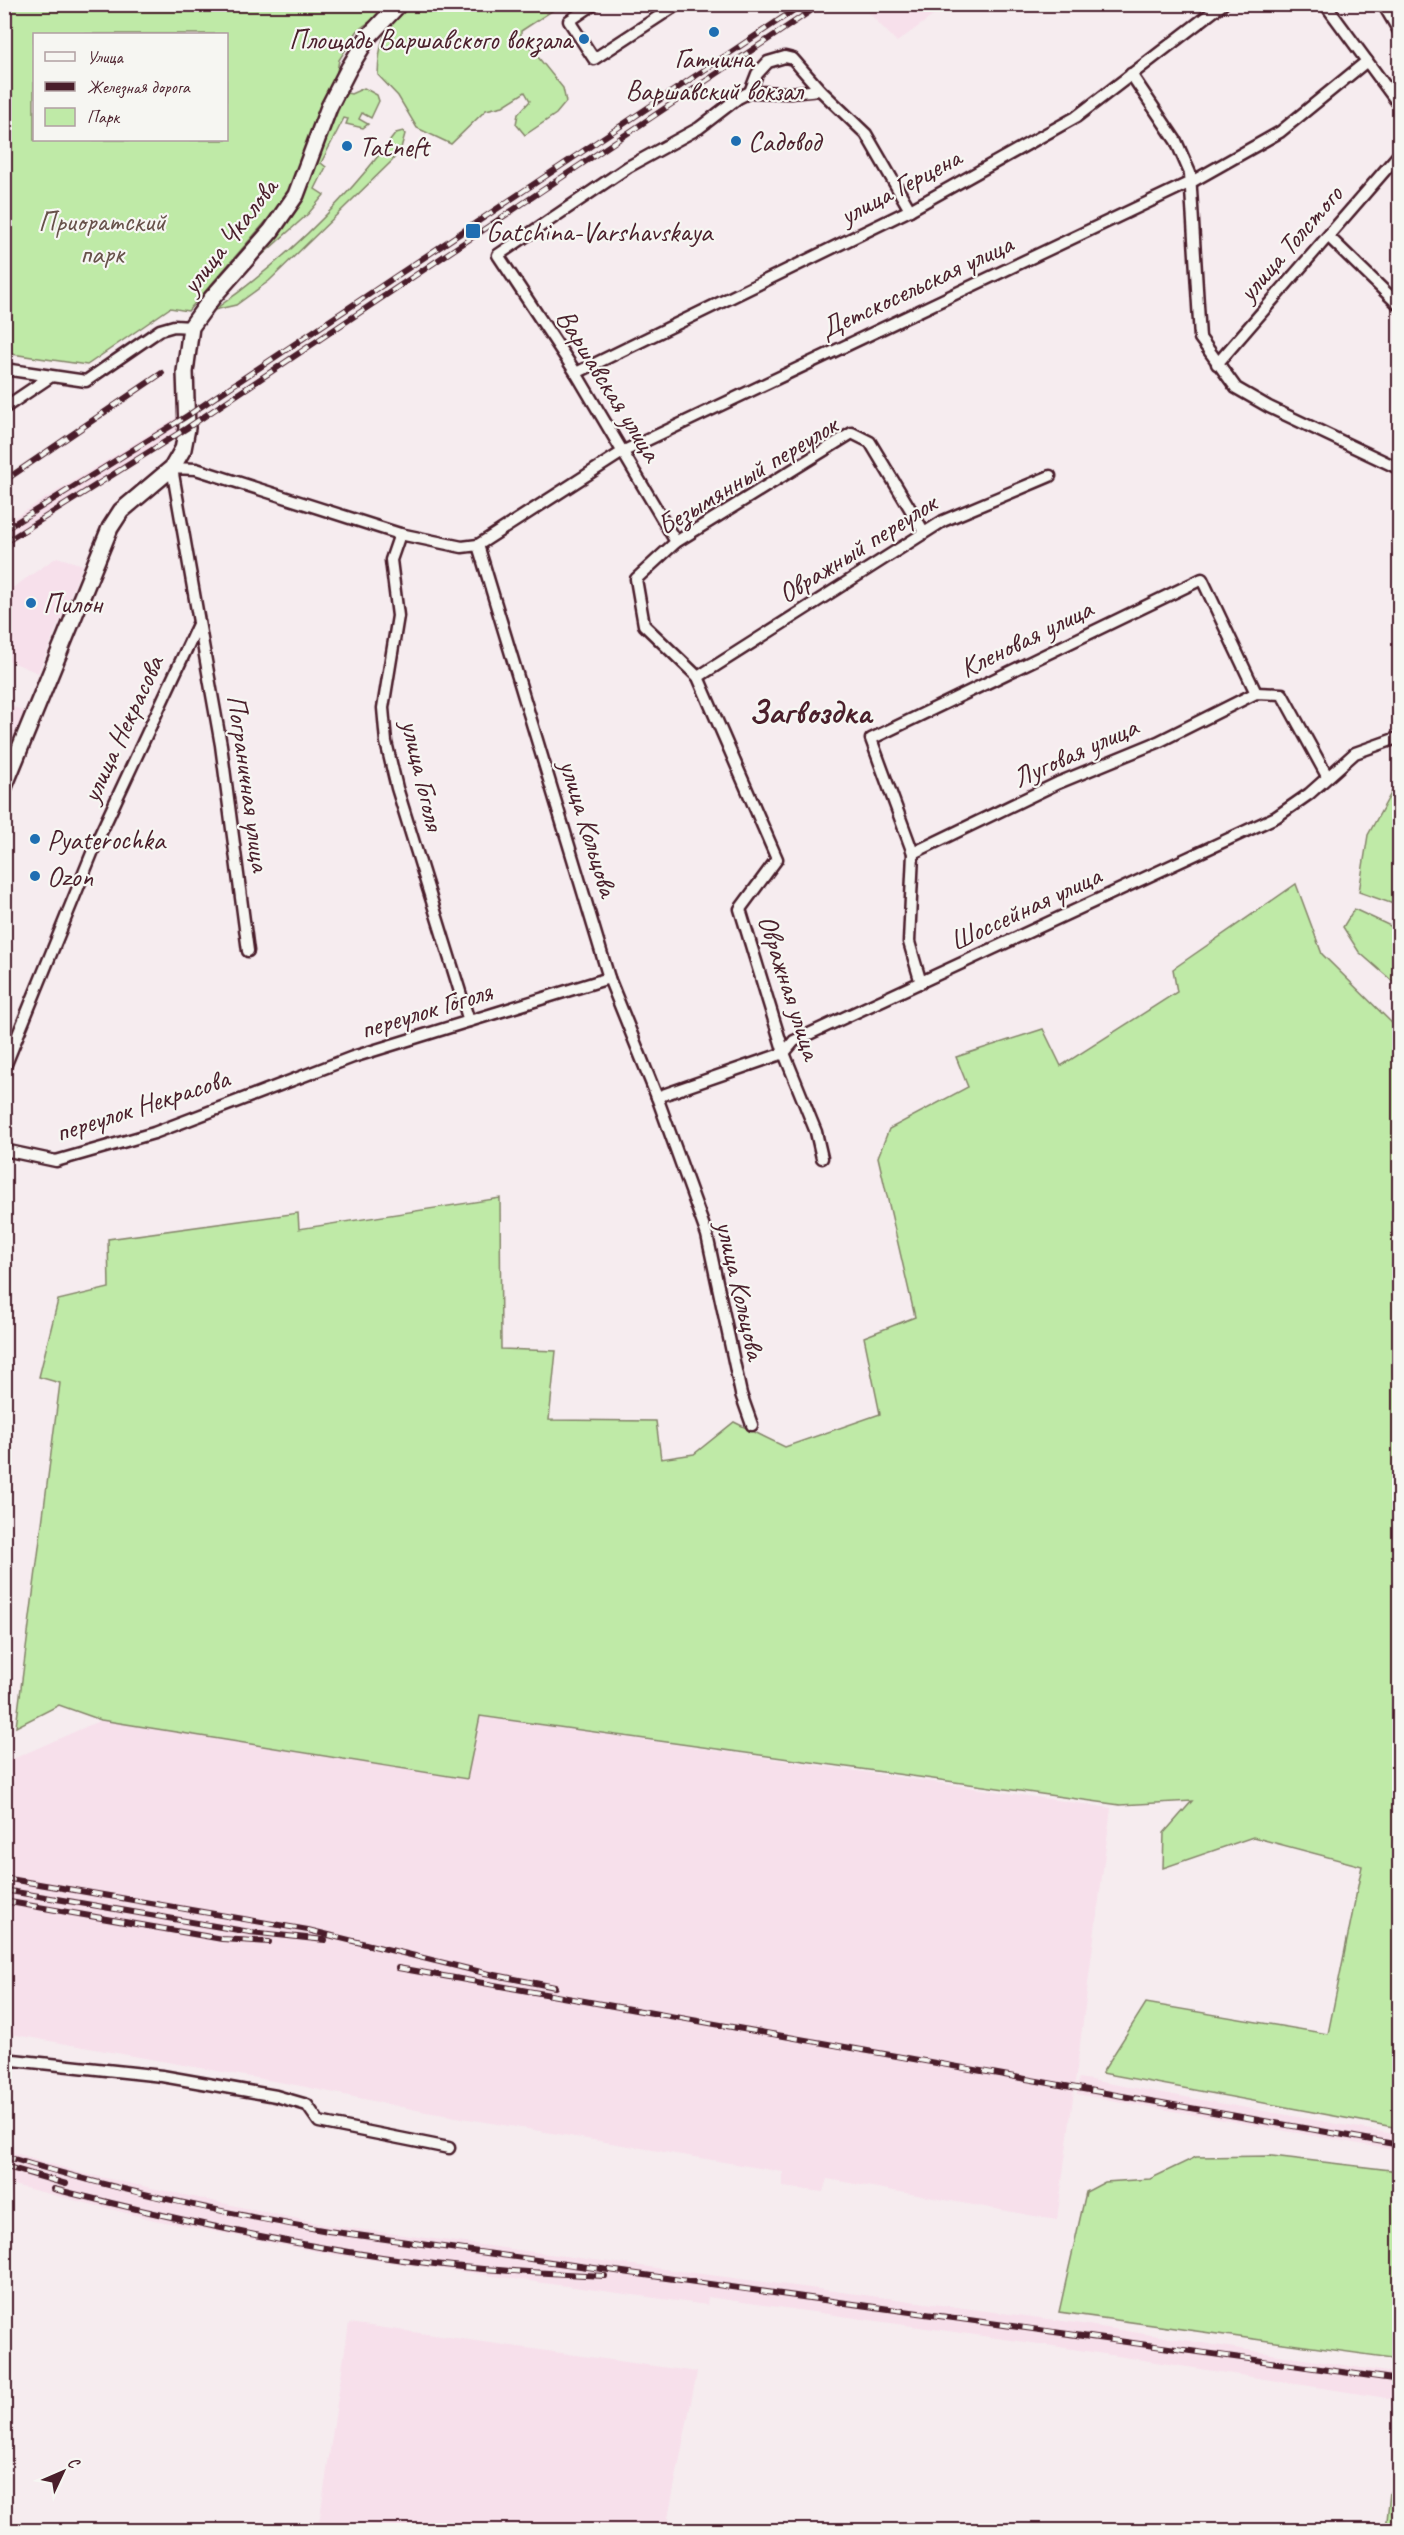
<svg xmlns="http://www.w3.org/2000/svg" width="1404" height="2535" font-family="Caveat,sans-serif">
  <rect width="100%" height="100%" fill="#f6ecef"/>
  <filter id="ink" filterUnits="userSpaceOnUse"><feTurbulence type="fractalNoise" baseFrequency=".0167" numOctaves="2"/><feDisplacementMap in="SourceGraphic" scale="12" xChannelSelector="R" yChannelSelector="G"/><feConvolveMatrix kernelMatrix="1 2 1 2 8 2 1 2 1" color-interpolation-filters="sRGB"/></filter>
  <g filter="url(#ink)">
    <!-- built -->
    <g fill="#f7e0eb">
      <path d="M861 5H948L897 42Z"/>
      <path d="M195 406 202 420 5 547V523Z"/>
      <path d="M57 557 83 565 38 673 5 659V593Z"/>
      <path d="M5 703 27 713 5 768Z"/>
      <path d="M479 1716 1111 1808 1057 2220 827 2179 823 2192 783 2187V2172L426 2112 301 2086 5 2033 4 1763 101 1720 467 1779Z"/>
      <path d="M1079 2078 1399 2135V2151L1077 2094Z"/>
      <path d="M5 2150 81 2173 326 2225 1056 2320 1399 2374V2400L1053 2346 708 2297 707 2305 329 2254 155 2220 5 2183Z"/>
      <path d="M349 2323 697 2372 667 2523 662 2530H318Z"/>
    </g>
    <!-- green -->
    <g fill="#bfeaa7" stroke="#848469" stroke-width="1.5" fill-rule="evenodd">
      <path d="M5 5H393L358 30 339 60 334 88 288 196 188 311 170 308 87 365 5 353ZM34 34H226V140H34Z"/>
      <path d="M406 5H561L521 31V36L563 88 566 102 556 114 525 135 516 124 518 114 530 101 525 92 503 106 486 110 451 144 417 128 398 96 378 75C379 41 383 31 406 5Z"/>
      <path d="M364 88 377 95 379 101 371 118 362 113 359 119 368 124 363 128 346 124 348 119 344 118 321 163 326 167 315 189 324 195 308 214 261 256 255 258 293 214 344 97 347 93 351 94Z"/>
      <path d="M403 131 405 134 401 148 392 161 269 281 236 305 214 310C283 262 346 200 396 133Z"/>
      <path d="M1399 779V906L1359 892 1368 835Z"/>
      <path d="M1296 884 1322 954 1399 1030V2128L1102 2073 1146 2003 1328 2034 1362 1866 1253 1837 1163 1868 1164 1833 1192 1801 1120 1805 480 1716 467 1779 101 1720 59 1705 16 1727 60 1383 39 1377 58 1300 109 1288 108 1239 298 1213 299 1229 500 1198 501 1349 556 1351 549 1420 656 1421 661 1459 694 1454 734 1422 785 1447 880 1414 864 1337 915 1317 878 1157 889 1129 968 1087 956 1057 1043 1029 1061 1066 1177 992 1173 969Z"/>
      <path d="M1354 909 1399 930V987L1359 952 1343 927Z"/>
      <path d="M1272 2156 1399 2171V2359L1059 2312 1086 2192 1105 2182 1150 2179 1196 2157Z"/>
      <path d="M1399 2488V2530H1386L1390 2492Z"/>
    </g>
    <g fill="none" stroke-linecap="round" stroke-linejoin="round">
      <!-- minor casing -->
      <g stroke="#4a1f2b" stroke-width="15">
        <g id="minor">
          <path d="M594 4 569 21 594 59 678 4"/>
          <path d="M1325 4 1400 106"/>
          <path d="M1383 4 1400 33"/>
          <path d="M1131 74 1176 141 1190 173 1200 338 1236 388 1269 407 1400 469"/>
          <path d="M750 92 757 74 768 62 785 57 793 59 820 90 866 134 910 210"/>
          <path d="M1329 237 1400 306"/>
          <path d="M1217 364 1400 153"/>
          <path d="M4 369 86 381 160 330 174 326 191 327"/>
          <path d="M576 373 910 210 1076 117 1223 4"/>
          <path d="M4 408 50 377"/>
          <path d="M400 534 391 560 398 616 383 708 386 742 397 788 469 1021"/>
          <path d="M676 542 576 373 498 255 628 167 699 128 738 98 750 92 790 93 820 90"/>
          <path d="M478 545 624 451 1195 180 1280 132 1367 61"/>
          <path d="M199 622 221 745 248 951"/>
          <path d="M698 677 943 521 1050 476"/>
          <path d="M913 853 1058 783 1158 742 1256 693 1282 694 1327 776"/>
          <path d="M921 983 909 942 913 853 871 739 1202 579 1256 693"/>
          <path d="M4 1069 97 841 199 622 172 468 196 469 400 534 462 547 478 545 609 978 657 1097 707 1235 741 1394 752 1425"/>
          <path d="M657 1097 784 1053 794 1041 1276 817 1309 794 1355 753 1400 737"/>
          <path d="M4 1150 56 1161 154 1133 353 1057 609 978"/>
          <path d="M822 1158 816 1132 784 1053 740 909 777 859 698 677 644 625 636 579 676 542 852 433 870 442 924 532"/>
          <path d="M4 2059 162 2076 276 2096 307 2105 319 2122 449 2148"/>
        </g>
      </g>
      <!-- secondary casing -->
      <g stroke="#4a1f2b" stroke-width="20">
        <path id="secondary" d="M4 787 110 528 121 511 172 468 183 449 187 428 185 372 191 327 212 298 271 231 296 195 329 107 349 68 368 37 399 4"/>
      </g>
      <!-- minor -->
      <use href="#minor" stroke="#f6f6f2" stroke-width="10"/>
      <!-- secondary -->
      <use href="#secondary" stroke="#f6f6f2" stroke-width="15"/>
      <!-- rail casing -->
      <g stroke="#4a1f2b" stroke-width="6">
        <g id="rail">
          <path d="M4 481 162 373"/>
          <path d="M4 530 187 416 803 4"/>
          <path d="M4 543 187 428 821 4"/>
          <path d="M4 1878 308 1930 485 1973 555 1987"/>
          <path d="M4 1890 250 1932 325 1940"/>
          <path d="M4 1901 222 1939 269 1942"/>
          <path d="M398 1968 1400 2145"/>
          <path d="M4 2156C111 2189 218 2212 328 2231L1400 2380"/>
          <path d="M4 2166 66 2184"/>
          <path d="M54 2189C194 2224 338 2256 483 2269 524 2272 565 2274 605 2276"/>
        </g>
      </g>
      <!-- rail -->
      <use href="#rail" stroke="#f6f6f2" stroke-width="4" stroke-dasharray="11" stroke-linecap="butt"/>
    </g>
  </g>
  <!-- markers -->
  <g fill="#1f6fb2" stroke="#f6f6f2" stroke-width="2">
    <circle cx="714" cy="32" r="6"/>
    <circle cx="584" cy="39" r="6"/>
    <circle cx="736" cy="141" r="6"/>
    <circle cx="347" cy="146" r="6"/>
    <rect x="465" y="223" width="16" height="16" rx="3"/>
    <circle cx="31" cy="603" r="6"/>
    <circle cx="35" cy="839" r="6"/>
    <circle cx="35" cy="876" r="6"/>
  </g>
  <g text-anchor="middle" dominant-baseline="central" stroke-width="4.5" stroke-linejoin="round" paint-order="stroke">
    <!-- poi labels -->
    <g font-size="28" fill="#4a1f2b" stroke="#f6f6f2" text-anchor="start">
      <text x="572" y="39" text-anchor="end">Площадь Варшавского вокзала</text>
      <text x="714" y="58" text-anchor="middle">Гатчина<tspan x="714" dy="32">Варшавский вокзал</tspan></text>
      <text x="748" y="141">Садовод</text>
      <text x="359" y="146">Tatneft</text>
      <text x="486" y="231">Gatchina-Varshavskaya</text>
      <text x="43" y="603">Пилон</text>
      <text x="47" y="839">Pyaterochka</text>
      <text x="47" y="876">Ozon</text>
    </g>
    <!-- street labels -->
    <g font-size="28" fill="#4a1f2b" stroke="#f6f6f2">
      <text transform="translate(900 186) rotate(-28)">улица Герцена</text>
      <text transform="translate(229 236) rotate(-52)">улица Чкалова</text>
      <text transform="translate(1290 243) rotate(-49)">улица Толстого</text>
      <text transform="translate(916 286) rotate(-25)">Детскосельская улица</text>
      <text transform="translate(609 385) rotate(58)">Варшавская улица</text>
      <text transform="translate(747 475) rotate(-31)">Безымянный переулок</text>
      <text transform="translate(857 548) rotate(-32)">Овражный переулок</text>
      <text transform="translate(1026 638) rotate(-26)">Кленовая улица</text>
      <text transform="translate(122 729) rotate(-65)">улица Некрасова</text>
      <text transform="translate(1075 752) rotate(-24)">Луговая улица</text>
      <text transform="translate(423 775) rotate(77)">улица Гоголя</text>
      <text transform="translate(249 783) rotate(82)">Пограничная улица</text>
      <text transform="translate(589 828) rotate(73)">улица Кольцова</text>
      <text transform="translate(1025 908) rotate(-25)">Шоссейная улица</text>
      <text transform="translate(790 987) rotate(72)">Овражная улица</text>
      <text transform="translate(426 1010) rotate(-17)">переулок Гоголя</text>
      <text transform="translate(142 1105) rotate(-18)">переулок Некрасова</text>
      <text transform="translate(741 1290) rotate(77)">улица Кольцова</text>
    </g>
    <!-- park labels -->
    <g font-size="28" fill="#67524a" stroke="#f6f6f2">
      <text x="102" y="221">Приоратский<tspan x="102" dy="32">парк</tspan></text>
    </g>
    <!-- district labels -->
    <g font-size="34" font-weight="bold" fill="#4a1f2b" stroke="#f6f6f2">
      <text x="810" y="711">Загвоздка</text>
    </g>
  </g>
  <!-- margin -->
  <rect width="1404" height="2535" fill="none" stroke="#f6f6f2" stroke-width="24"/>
  <rect x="12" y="12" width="1380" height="2511" fill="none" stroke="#4a1f2b" stroke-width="2" filter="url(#ink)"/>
  <!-- legend -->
  <rect x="33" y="33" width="195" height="108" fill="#f6f6f2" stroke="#b1a0a2" stroke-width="1.5"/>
  <rect x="45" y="52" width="30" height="9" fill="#f6f6f2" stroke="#b1a0a2" stroke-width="1.5"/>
  <text x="87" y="63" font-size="18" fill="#4a1f2b">Улица</text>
  <rect x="45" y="82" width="30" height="9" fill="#4a1f2b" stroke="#b1a0a2" stroke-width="1.5"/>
  <text x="87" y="93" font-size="18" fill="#4a1f2b">Железная дорога</text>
  <rect x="45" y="108" width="30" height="18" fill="#bfeaa7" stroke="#b1a0a2" stroke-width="1.5"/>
  <text x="87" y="123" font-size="18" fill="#4a1f2b">Парк</text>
  <!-- north arrow -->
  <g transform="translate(63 2472) rotate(46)" stroke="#f6f6f2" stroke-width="4.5" paint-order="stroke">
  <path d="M0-4.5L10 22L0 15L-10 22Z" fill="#4a1f2b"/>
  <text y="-9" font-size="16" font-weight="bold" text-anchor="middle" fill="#4a1f2b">С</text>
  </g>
</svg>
